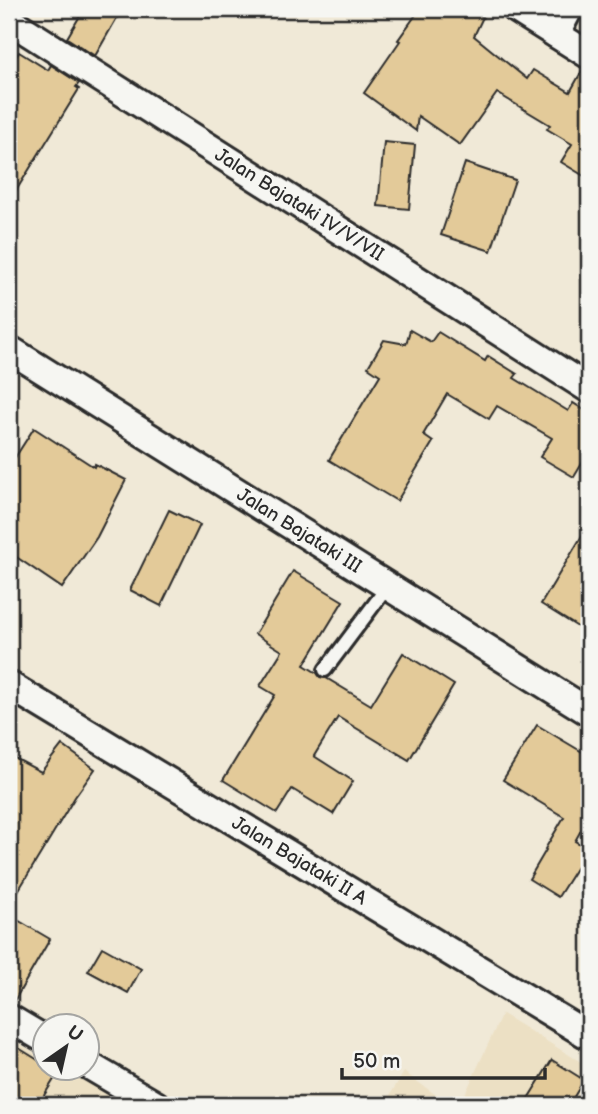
<svg xmlns="http://www.w3.org/2000/svg" width="598" height="1114" font-family="'Balsamiq Sans',sans-serif">
  <rect width="100%" height="100%" fill="#f0e9d7"/>
  <filter id="ink" filterUnits="userSpaceOnUse"><feTurbulence type="fractalNoise" baseFrequency=".0143" numOctaves="2"/><feDisplacementMap in="SourceGraphic" scale="14" xChannelSelector="R" yChannelSelector="G"/><feConvolveMatrix kernelMatrix="1 2 1 2 8 2 1 2 1" color-interpolation-filters="sRGB"/></filter>
  <g filter="url(#ink)">
    <!-- built -->
    <g fill="#ece0c4">
      <path d="M502 1014 589 1067V1105H460Z"/>
      <path d="M9 1037 45 1060 46 1068H88V1055L169 1105H9Z"/>
      <path d="M404 1072 450 1105H384Z"/>
    </g>
    <!-- building -->
    <g fill="#e3ca99" stroke="#2b2b2b" stroke-width="2">
      <path d="M84 9H122L95 56 67 38Z"/>
      <path d="M420 9H468L483 17 474 36 527 79 533 70 570 92 583 69 589 71V179L561 162 572 144 547 129 550 125 497 93 460 145 418 116 416 131 364 93 400 41 398 40Z"/>
      <path d="M19 52 48 70 51 65 79 83 76 87 79 89 9 202V68Z"/>
      <path d="M384 142 415 145 409 209 378 206Z"/>
      <path d="M465 163 515 180 491 251 441 235Z"/>
      <path d="M410 330 431 342 438 332 485 361 488 356 517 374 514 378 568 411 573 403 589 413V452L574 477 540 457 552 438 497 406 489 419 447 394 423 435 433 442 397 501 329 460 380 375 368 367 384 340 406 344Z"/>
      <path d="M34 428 94 467 95 464 126 480 97 537 62 588 9 552V467Z"/>
      <path d="M169 510 200 525 161 606 130 590Z"/>
      <path d="M589 524V634L541 604Z"/>
      <path d="M293 571 343 601 304 665 317 673 320 677 326 678 371 705 403 653 454 685 409 760 338 717 314 756 353 781 333 814 292 789 277 813 223 780 275 695 260 686 282 651 255 634Z"/>
      <path d="M537 725 589 756V816L575 841 589 849V875L577 867 558 897 529 879 546 850 545 849 564 817 503 780Z"/>
      <path d="M62 745 95 769 75 797 9 906V755L41 772Z"/>
      <path d="M9 915 50 939 13 1003 9 1002Z"/>
      <path d="M102 947 141 969 128 993 88 971Z"/>
      <path d="M9 1042 46 1065V1068H51L58 1073 38 1105H9Z"/>
      <path d="M552 1060 584 1080 569 1105H524Z"/>
    </g>
    <g fill="none" stroke-linecap="round" stroke-linejoin="round">
      <!-- lane casing -->
      <g stroke="#2b2b2b" stroke-width="18">
        <path id="lane" d="M325 670 388 586"/>
      </g>
      <!-- street casing -->
      <g stroke="#2b2b2b" stroke-width="32">
        <g id="street">
          <path d="M516 9 589 55"/>
          <path d="M9 20 589 389"/>
          <path d="M556 34 569 9"/>
          <path d="M9 349 589 712"/>
          <path d="M9 685 589 1036"/>
          <path d="M9 1018 46 1040"/>
          <path d="M88 1065 156 1105"/>
        </g>
      </g>
      <!-- lane -->
      <use href="#lane" stroke="#f6f6f2" stroke-width="12"/>
      <!-- street -->
      <use href="#street" stroke="#f6f6f2" stroke-width="26"/>
    </g>
  </g>
  <g text-anchor="middle" dominant-baseline="central" stroke-width="7" stroke-linejoin="round" paint-order="stroke">
    <!-- street labels -->
    <g font-size="19" fill="#2b2b2b" stroke="#f6f6f2">
      <text transform="translate(299 205) rotate(32)">Jalan Bajataki IV/V/VII</text>
      <text transform="translate(299 531) rotate(32)">Jalan Bajataki III</text>
      <text transform="translate(299 861) rotate(31)">Jalan Bajataki II A</text>
    </g>
  </g>
  <!-- margin -->
  <rect width="598" height="1114" fill="none" stroke="#f6f6f2" stroke-width="35"/>
  <rect x="18" y="18" width="563" height="1079" fill="none" stroke="#2b2b2b" stroke-width="2.5" filter="url(#ink)"/>
  <!-- north arrow -->
  <g transform="translate(66 1047) rotate(34)"><circle r="33" fill="#f6f6f2" stroke="#a5a5a2" stroke-width="2"/>
  <path d="M0-5L12 26L0 18L-12 26Z" fill="#2b2b2b"/>
  <text y="-10" font-size="19" font-weight="bold" text-anchor="middle" fill="#2b2b2b">U</text>
  </g>
  <!-- scale -->
  <path d="M342 1068v10h203v-10" fill="none" stroke="#2b2b2b" stroke-width="3.5"/>
  <text x="353" y="1068" font-size="21" fill="#2b2b2b" stroke="#f6f6f2" stroke-width="5" paint-order="stroke">50 m</text>
</svg>
